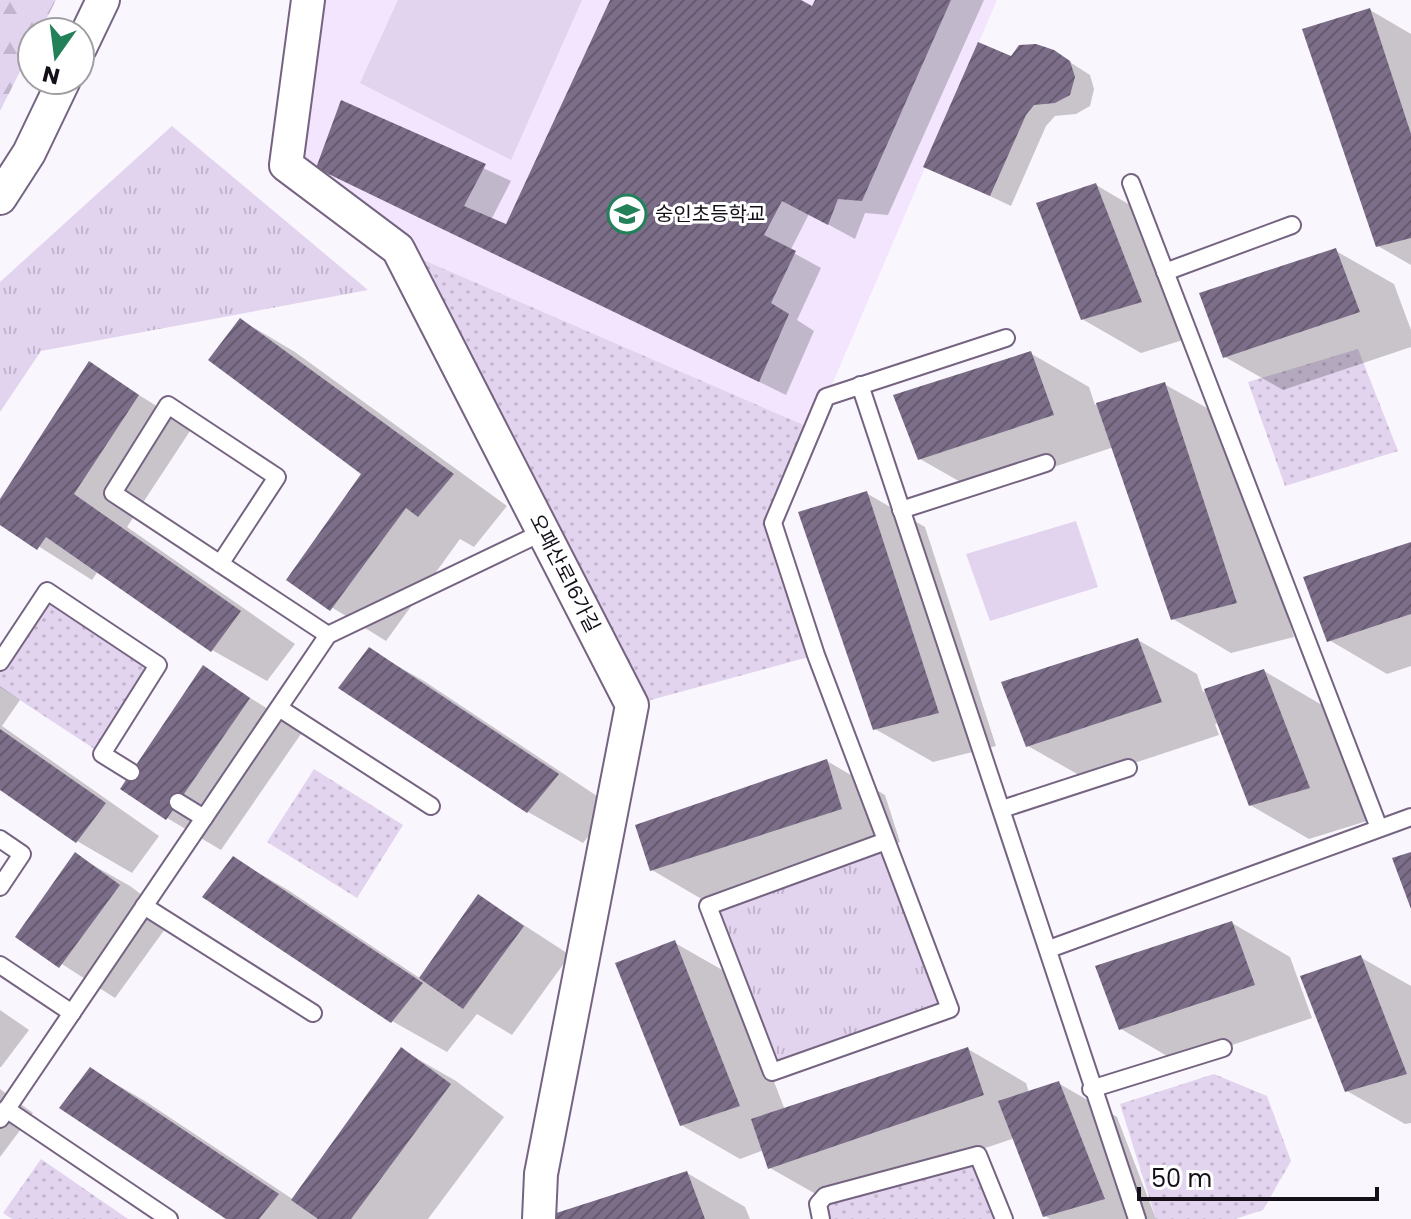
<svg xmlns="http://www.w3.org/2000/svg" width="1411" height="1219" font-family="Poppins,'Noto Sans KR',sans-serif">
  <defs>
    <pattern id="grass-tufts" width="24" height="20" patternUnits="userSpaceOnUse" patternTransform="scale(2)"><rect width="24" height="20" fill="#e2d3ee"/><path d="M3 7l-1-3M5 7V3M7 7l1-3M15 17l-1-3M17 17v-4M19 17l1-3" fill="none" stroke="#c1b4cc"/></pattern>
    <pattern id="forest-firs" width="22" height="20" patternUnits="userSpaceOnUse" patternTransform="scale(2)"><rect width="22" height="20" fill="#e2d3ee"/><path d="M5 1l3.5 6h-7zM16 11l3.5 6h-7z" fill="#c1b4cc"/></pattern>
    <pattern id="park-dots" width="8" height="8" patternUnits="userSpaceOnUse" patternTransform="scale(2)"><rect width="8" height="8" fill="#e2d3ee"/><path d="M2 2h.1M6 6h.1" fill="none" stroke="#c1b4cc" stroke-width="1.8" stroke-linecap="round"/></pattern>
    <pattern id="building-hatch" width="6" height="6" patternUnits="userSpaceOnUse" patternTransform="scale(2)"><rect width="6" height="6" fill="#7c6e88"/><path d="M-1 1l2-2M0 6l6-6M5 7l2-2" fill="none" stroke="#64596e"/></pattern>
  </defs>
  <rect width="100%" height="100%" fill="#faf6fd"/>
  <!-- built -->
  <path fill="#f2e5fd" d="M308 0H997L813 429 398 249 286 165Z"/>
  <!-- grass -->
  <g fill="url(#grass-tufts)">
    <path d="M172 126 368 290 41 351 0 412V282Z"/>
    <path d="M886 841 950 1009 772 1072 708 906Z"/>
  </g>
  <!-- forest -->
  <path fill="url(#forest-firs)" d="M0 0H56L40 32H32V48L0 111Z"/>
  <!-- park -->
  <g fill="url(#park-dots)">
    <path d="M398 249 813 429 773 523 816 655 632 705Z"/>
    <path d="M1358 349 1398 451 1285 486 1248 382Z"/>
    <path d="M47 592 158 665 102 754 0 687V662Z"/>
    <path d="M314 769 403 825 357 898 267 842Z"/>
    <path d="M1214 1074 1267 1096 1291 1161 1263 1210 1235 1219H1156L1120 1104Z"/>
    <path d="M977 1158 1000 1219H827L821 1203Z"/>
    <path d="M41 1159 128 1219H12L3 1213Z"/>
  </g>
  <!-- pitch -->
  <g fill="#e2d3ee">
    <path d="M398 0H582L511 160 360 83Z"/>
    <path d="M1076 521 1098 587 990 621 966 554Z"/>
  </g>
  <!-- shadow -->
  <g fill="#0003">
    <path d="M612 0H797L813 9 817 0H984L888 215 865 213 855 239 809 214 790 251 821 268 797 320 814 331 786 395 319 167 342 103 511 181 491 220 507 227Z"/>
    <path d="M1370 10 1411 34V265L1378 246Z"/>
    <path d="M1054 52 1090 75 1094 89 1090 106 1076 114 1055 116 1046 126 1011 206 926 166 1011 59Z"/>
    <path d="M1096 185 1154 219 1199 335 1141 353 1082 319Z"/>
    <path d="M1336 251 1394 284 1411 330V347L1283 390 1225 357Z"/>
    <path d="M241 320 295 352 507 506 474 547 460 539 386 641 288 580 364 474Z"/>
    <path d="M1030 353 1089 387 1095 405 1164 384 1223 417 1294 637 1231 653 1173 619 1114 447 978 492 920 459Z"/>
    <path d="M89 364 192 428 127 527 295 644 267 681 212 650 98 571 92 580 0 522V503Z"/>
    <path d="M866 493 925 527 996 746 933 762 875 729Z"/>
    <path d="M1411 544V666L1387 674 1329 640Z"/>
    <path d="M1138 640 1197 674 1203 692 1264 671 1322 705 1367 821 1309 839 1250 805 1219 723 1215 724 1219 735 1086 779 1028 746Z"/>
    <path d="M369 650 424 681 612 806 583 843 528 812Z"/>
    <path d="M203 668 303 731 221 850 167 818Z"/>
    <path d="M0 686 20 700 2 726 159 836 132 873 77 841 0 788Z"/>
    <path d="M827 761 885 795 900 842 710 904 652 870Z"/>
    <path d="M75 855 130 886 173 918 115 998 18 936Z"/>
    <path d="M233 858 288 890 421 979 479 896 570 955 512 1035 477 1014 447 1052 392 1021Z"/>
    <path d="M1232 923 1290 957 1312 1018 1179 1063 1121 1029Z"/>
    <path d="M675 943 733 976 785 1110 968 1049 1026 1083 1029 1093 1058 1083 1117 1117 1156 1219H1050L1045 1216 1015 1138 828 1201 770 1168 764 1150 740 1159 681 1125Z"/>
    <path d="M1360 957 1411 986V1123L1405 1124 1347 1091Z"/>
    <path d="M0 1010 29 1030 1 1067H0Z"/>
    <path d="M402 1050 456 1081 504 1117 428 1219H230L90 1069 145 1101 294 1200Z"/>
    <path d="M0 1089 33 1113 0 1157Z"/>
    <path d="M687 1173 745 1207 750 1219H554Z"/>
  </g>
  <!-- building -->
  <g fill="url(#building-hatch)">
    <path d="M610 0H801L812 6 815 0H951L862 201 838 199 828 225 782 201 764 235 796 251 771 303 789 314 759 382 316 168 341 100 486 164 464 206 506 224Z"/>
    <path d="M1370 8 1411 134V238L1376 247 1302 29Z"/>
    <path d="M978 42 1011 56 1019 45 1036 44 1054 50 1070 61 1075 77 1070 95 1055 103 1034 105 1026 115 990 196 923 167Z"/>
    <path d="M1096 183 1142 302 1081 320 1036 203Z"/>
    <path d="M1336 248 1360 312 1223 358 1199 293Z"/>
    <path d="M240 318 454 474 418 517 406 508 330 611 286 580 361 474 208 360Z"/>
    <path d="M1031 351 1054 415 918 460 893 395Z"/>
    <path d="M89 361 139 395 74 494 241 611 211 652 46 537 37 550 0 525V499Z"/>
    <path d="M1165 382 1237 603 1171 620 1096 403Z"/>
    <path d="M867 491 939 713 873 730 798 512Z"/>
    <path d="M1411 542V614L1327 642 1303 577Z"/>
    <path d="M1138 638 1162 702 1026 747 1001 682Z"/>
    <path d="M369 647 559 774 527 813 338 688Z"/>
    <path d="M203 665 250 698 166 820 120 789Z"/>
    <path d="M1264 669 1310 788 1249 806 1204 689Z"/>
    <path d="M0 729 106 803 76 843 0 790Z"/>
    <path d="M827 759 842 809 650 871 635 825Z"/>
    <path d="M75 852 120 885 59 968 15 937Z"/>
    <path d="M1411 852V909L1392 858Z"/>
    <path d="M233 856 423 983 391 1023 202 897Z"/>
    <path d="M478 894 524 926 463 1009 419 978Z"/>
    <path d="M1232 921 1255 985 1119 1030 1095 966Z"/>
    <path d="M675 940 740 1106 680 1126 615 963Z"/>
    <path d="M1361 955 1407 1074 1345 1092 1300 976Z"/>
    <path d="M401 1047 451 1084 351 1219H318L291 1200Z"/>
    <path d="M968 1047 984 1095 768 1169 751 1119Z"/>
    <path d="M90 1067 279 1194 259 1219H226L59 1108Z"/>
    <path d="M1059 1081 1105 1199 1043 1217 998 1101Z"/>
    <path d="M687 1171 705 1219H551L550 1215Z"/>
  </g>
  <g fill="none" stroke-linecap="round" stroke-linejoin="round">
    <!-- service casing -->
    <g stroke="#756481" stroke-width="20">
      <g id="service">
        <path d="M1131 183 1379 828"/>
        <path d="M1165 272 1292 225"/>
        <path d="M860 385 1137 1219"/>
        <path d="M901 510 1046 463"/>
        <path d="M220 564 277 477 168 405 113 493 328 635"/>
        <path d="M0 662 47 591 158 665 102 754 131 772"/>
        <path d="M279 708 431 806"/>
        <path d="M178 802 204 818"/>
        <path d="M1002 809 1128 768"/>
        <path d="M0 839 22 854 0 887"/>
        <path d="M886 841 708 906 772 1072 950 1009 816 655 773 523 826 397 1006 338"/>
        <path d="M144 906 313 1013"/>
        <path d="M1049 949 1411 817"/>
        <path d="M0 965 72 1013"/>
        <path d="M1091 1089 1223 1048"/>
        <path d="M6 1109 169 1219"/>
        <path d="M0 1119 328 635 543 532"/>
        <path d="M821 1219 818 1204 825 1196 978 1155 1004 1219"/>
      </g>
    </g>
    <!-- minor casing -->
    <g stroke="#756481" stroke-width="36">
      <g id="minor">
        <path d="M308 0 286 165 398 249 632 705 541 1174 539 1219"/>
        <path d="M80 48 103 0"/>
        <path d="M0 198 29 153 64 80"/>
      </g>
    </g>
    <!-- service -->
    <use href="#service" stroke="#fff" stroke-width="16"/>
    <!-- minor -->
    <use href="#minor" stroke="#fff" stroke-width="32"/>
  </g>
  <!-- icons -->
  <defs>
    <g id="school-ring" transform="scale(2)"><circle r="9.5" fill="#fff" stroke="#228159" stroke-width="1.5"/><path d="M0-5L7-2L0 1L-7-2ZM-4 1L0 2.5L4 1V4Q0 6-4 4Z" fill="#228159"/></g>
  </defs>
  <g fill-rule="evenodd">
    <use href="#school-ring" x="627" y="214"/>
  </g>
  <g text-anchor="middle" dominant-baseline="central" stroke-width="6" stroke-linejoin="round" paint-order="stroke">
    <!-- poi labels -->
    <g font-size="20" fill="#150f1a" stroke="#fff" text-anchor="start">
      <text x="655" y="214">숭인초등학교</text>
    </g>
    <!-- street labels -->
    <g font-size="20" fill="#150f1a" stroke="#fff">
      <text transform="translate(565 573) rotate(63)">오패산로16가길</text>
    </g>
  </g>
  <!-- north arrow -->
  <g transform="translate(56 56) rotate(194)"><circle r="38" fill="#ffffff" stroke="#a19fa3" stroke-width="2"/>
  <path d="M0-6L14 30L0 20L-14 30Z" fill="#228159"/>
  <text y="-12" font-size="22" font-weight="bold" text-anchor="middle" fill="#150f1a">N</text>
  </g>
  <!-- scale -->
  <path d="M1139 1187v12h238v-12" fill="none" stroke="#150f1a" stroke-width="4"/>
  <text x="1151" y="1187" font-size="24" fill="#150f1a" stroke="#ffffff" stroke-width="6" paint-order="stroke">50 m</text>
</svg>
